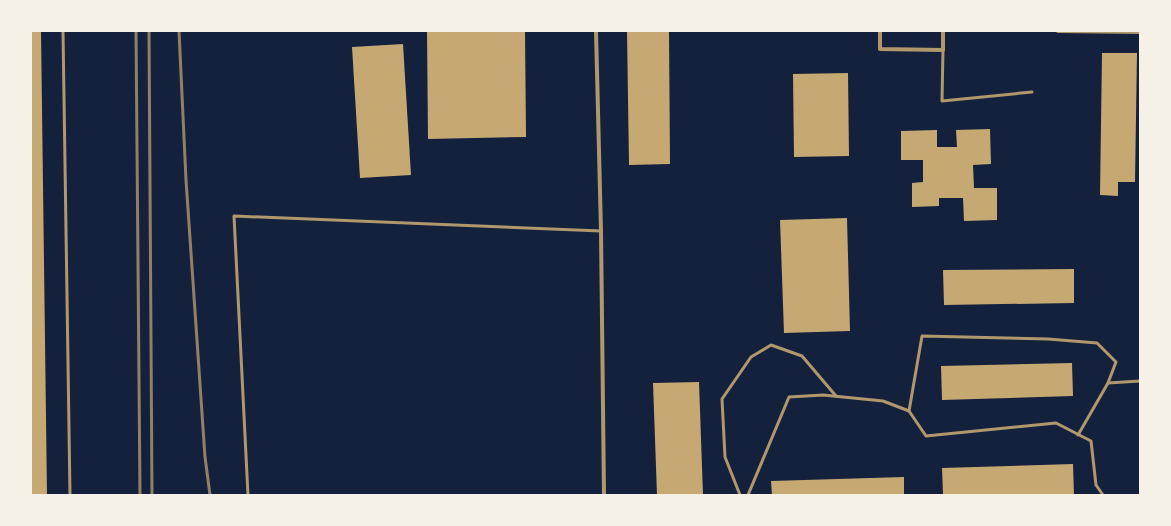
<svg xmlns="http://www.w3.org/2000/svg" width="1171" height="526" font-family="Montserrat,sans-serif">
  <rect width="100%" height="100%" fill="#14213d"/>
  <!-- building -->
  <g fill="#c6a872">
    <path d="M31 31H41L47 495H31Z"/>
    <path d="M427 31H525L526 137 428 139Z"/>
    <path d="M627 31H669L670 164 629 165Z"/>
    <path d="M403 44 411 175 360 178 352 47Z"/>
    <path d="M1102 53H1137L1135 182H1118V196L1100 195Z"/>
    <path d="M848 73 849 156 794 157 793 74Z"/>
    <path d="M990 129 991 164 973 165 974 188H997V220L964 221 963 198H939V206L912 207V183L923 182V160H901V131L937 130V147H957L956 130Z"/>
    <path d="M847 218 850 331 784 333 780 220Z"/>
    <path d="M1074 269V303L944 305 943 270Z"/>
    <path d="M1072 363 1073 396 942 400 941 366Z"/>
    <path d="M699 382 703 495H657L653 383Z"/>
    <path d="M1073 464 1074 495H943L942 468Z"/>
    <path d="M904 477V495H772L771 481Z"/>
  </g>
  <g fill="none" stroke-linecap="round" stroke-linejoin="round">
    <!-- service -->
    <g stroke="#b1986c" stroke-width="3">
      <path d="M63 31 70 495"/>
      <path d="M943 50 942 101 1032 92"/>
      <path d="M1108 383 1140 381"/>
      <path d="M909 411 922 336 1048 339 1097 343 1116 362 1108 383 1078 435"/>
      <path d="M248 495 234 216 601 231"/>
      <path d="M740 495 725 457 722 399 751 357 771 345 802 356 836 396"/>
      <path d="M748 495 789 397 823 395 883 401 909 411 926 436 1056 423 1091 441 1096 485 1103 495"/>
    </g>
    <!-- minor -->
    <g stroke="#b1986c" stroke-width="4">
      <path d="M596 31 601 231 604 495"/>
      <path d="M880 31V49L943 50V31"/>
      <path d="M1058 31 1140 32"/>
    </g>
    <!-- rail -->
    <g stroke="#918062" stroke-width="3">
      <path d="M136 31 140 495"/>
      <path d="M149 31 152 495"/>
      <path d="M179 31 186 180 205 457 210 495"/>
    </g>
  </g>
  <!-- border -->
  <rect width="1171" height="526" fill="none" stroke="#f6f1e7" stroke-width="64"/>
</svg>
